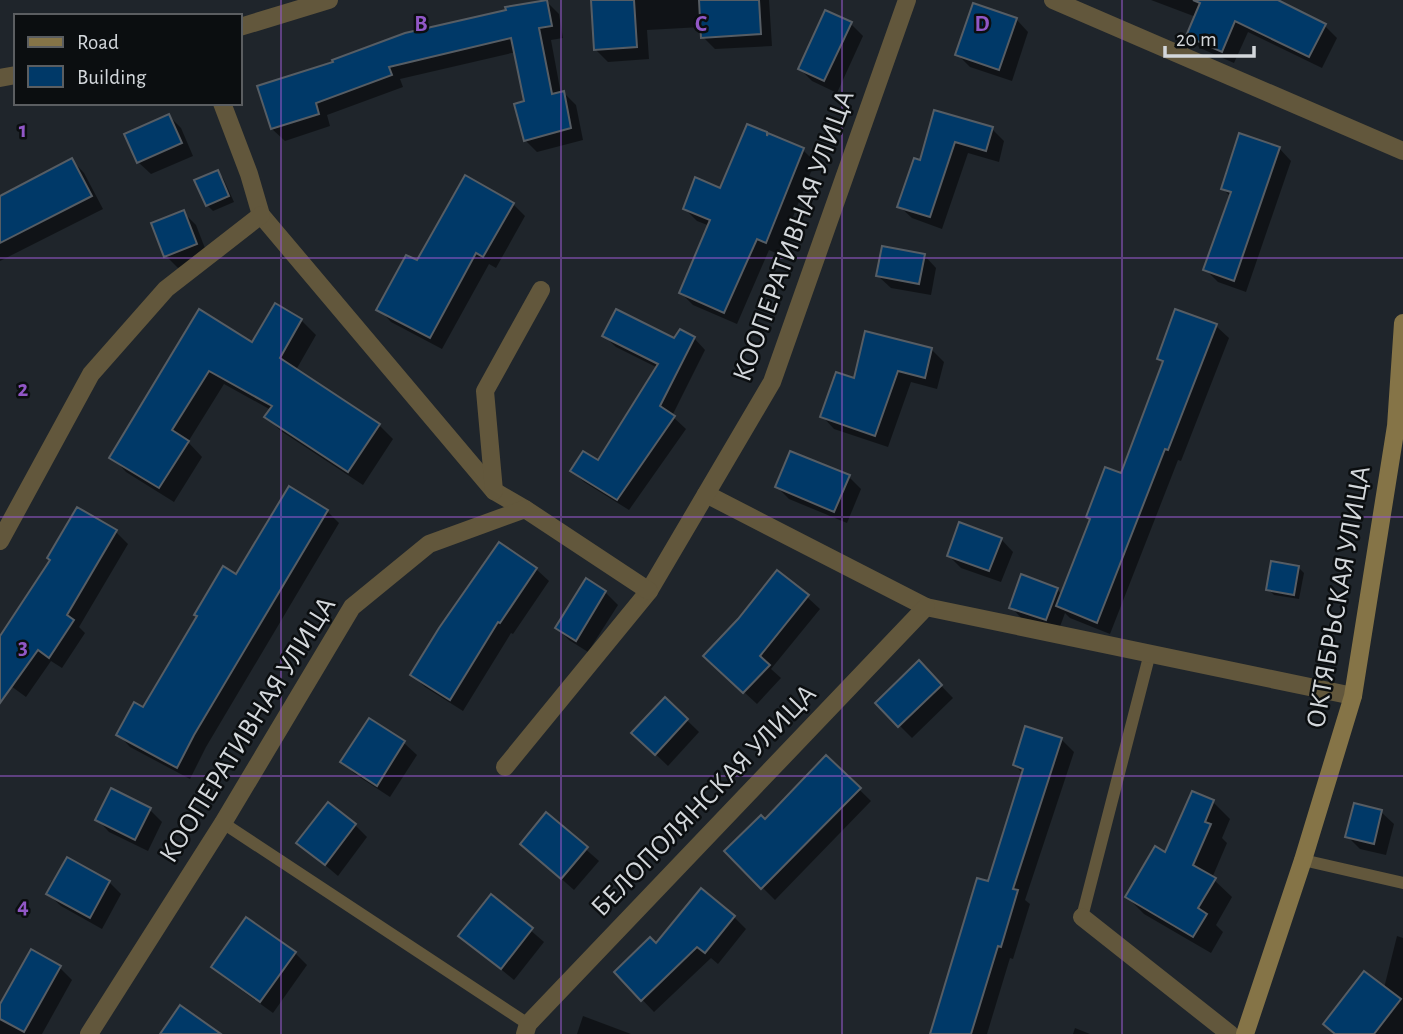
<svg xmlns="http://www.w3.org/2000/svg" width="1403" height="1034" font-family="'Alegreya Sans',sans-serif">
  <rect width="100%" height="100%" fill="#1f252b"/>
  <!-- shadow -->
  <g fill="#0007">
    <path d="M592 0H769L772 46 715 49 703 37 702 27 647 30 649 59 608 62 595 49Z"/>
    <path d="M1151 0H1274L1325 26 1337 38 1322 68 1248 32 1234 63 1200 48 1188 36 1196 17Z"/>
    <path d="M546 1 559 14 563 38 551 40 561 94 564 93 576 105 583 140 537 152 525 140 526 102 516 52 400 79 403 87 327 115 330 126 285 141 272 129 259 87Z"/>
    <path d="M1016 19 1028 32 1012 81 970 67 957 54Z"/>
    <path d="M851 24 863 36 837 93 812 81 800 69Z"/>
    <path d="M935 112 992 129 1004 141 999 162 968 153 942 229 912 218 899 206 921 162Z"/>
    <path d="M169 116 181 128 193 156 151 174 138 162Z"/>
    <path d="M766 134 803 150 815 162 778 254 769 250 737 324 693 305 681 293 710 226 697 221 685 209 721 190Z"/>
    <path d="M1279 148 1291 161 1246 292 1218 282 1205 269 1231 197 1223 189Z"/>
    <path d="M72 160 84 173 103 209 0 261V194L4 196Z"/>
    <path d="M217 172 223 178 234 202 213 211 207 205Z"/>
    <path d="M513 204 525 216 496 268 489 264 442 349 391 322 379 309 417 263Z"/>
    <path d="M183 212 196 225 208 256 178 268 166 256Z"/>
    <path d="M924 255 936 268 931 295 891 288 878 276Z"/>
    <path d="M200 311 253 345 301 320 316 335 296 370 379 425 393 439 363 485 281 431 266 417 271 410 224 384 188 442 202 457 174 502 126 472 112 457Z"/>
    <path d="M1216 326 1229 338 1181 461 1178 460 1110 634 1070 618 1065 613 1058 632 1023 620 1011 607 1057 589 1062 595 1122 475 1164 364 1159 358Z"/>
    <path d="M604 336 675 340 694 338 705 350 672 416 686 429 629 510 584 482 572 471 598 462 658 368 616 347Z"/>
    <path d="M932 350 944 362 937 389 911 382 888 447 834 429 822 416 855 380Z"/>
    <path d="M849 477 861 489 847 523 789 499 777 487Z"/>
    <path d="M327 511 339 523 206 747 190 779 130 747 118 734 143 709 237 576Z"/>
    <path d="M116 532 128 544 79 627 85 633 62 668 51 661 26 697 0 678V639Z"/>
    <path d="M1001 539 1013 552 1001 582 961 568 949 556Z"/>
    <path d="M500 544 536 569 549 581 513 634 511 633 463 711 425 687 412 675Z"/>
    <path d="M1298 567 1304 573 1299 599 1274 595 1268 589Z"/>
    <path d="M587 581 605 592 618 605 588 652 569 640 557 628Z"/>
    <path d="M807 597 820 609 771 669 781 678 757 704 718 668Z"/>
    <path d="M919 663 953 698 912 738 877 703Z"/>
    <path d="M665 699 699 732 668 766 646 745Z"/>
    <path d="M369 720 404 743 417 755 390 797 355 774 342 762Z"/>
    <path d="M1061 739 1074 752 1025 900 1030 904 1013 959 1010 958 987 1034H935L989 883 1023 774 1015 765Z"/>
    <path d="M826 757 871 801 775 900 726 851 765 821Z"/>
    <path d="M1213 802 1230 819 1222 838 1227 843 1212 878 1232 897 1216 925 1223 932 1211 953 1144 914 1127 897Z"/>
    <path d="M150 810 162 822 148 851 109 832 97 819Z"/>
    <path d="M1381 812 1394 824 1386 855 1360 849 1347 836Z"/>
    <path d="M547 815 599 861 574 890 522 844Z"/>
    <path d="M355 825 367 837 338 876 299 843Z"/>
    <path d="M109 882 121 894 102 929 61 906 48 894Z"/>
    <path d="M491 896 544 942 514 980 460 935Z"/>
    <path d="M734 917 746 929 718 964 711 958 654 1012 616 972 656 945Z"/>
    <path d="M1397 936 1403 938V1034H1335L1325 1024 1384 988Z"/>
    <path d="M295 953 307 965 273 1013 226 979 213 967Z"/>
    <path d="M60 968 72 980 42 1034H0V1007Z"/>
    <path d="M583 1016 631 1034H577Z"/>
    <path d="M1075 1028 1090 1034H1073Z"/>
  </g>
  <!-- building -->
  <g fill="#003968" stroke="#565d64" stroke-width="2">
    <path d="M547 0 552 26 539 28 552 94 564 91 571 128 524 141 514 104 524 101 511 38 389 67 392 75 316 103 319 114 271 129 257 86 333 62 332 60 405 33 506 10 505 7Z"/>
    <path d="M591 0H634L637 47 594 50Z"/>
    <path d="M699 0H759L761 34 701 38Z"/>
    <path d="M1193 0H1278L1326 24 1309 57 1235 21 1222 52 1186 36 1200 3Z"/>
    <path d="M973 3 1017 18 999 70 955 55Z"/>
    <path d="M825 10 852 22 824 81 798 69Z"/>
    <path d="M934 110 993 127 986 151 955 142 930 217 897 207 914 158 920 160Z"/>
    <path d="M169 114 182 143 137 163 124 134Z"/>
    <path d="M747 124 767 132V136L768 133 804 148 766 243 757 239 724 313 679 293 710 220 683 209 695 177 720 188Z"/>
    <path d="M1239 133 1280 147 1234 281 1203 270 1231 192 1221 189Z"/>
    <path d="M72 158 92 196 0 243V196Z"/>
    <path d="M218 170 229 196 206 206 194 180Z"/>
    <path d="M465 175 514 203 483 257 476 253 430 338 376 310 406 255 417 260Z"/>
    <path d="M184 210 197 244 164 257 151 223Z"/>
    <path d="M882 246 925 254 919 284 876 276Z"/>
    <path d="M275 303 302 319 280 358 380 424 348 472 264 417 272 406 209 371 172 430 189 441 159 488 109 458 199 309 252 342Z"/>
    <path d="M616 309 674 338 680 329 695 337 660 406 675 416 617 500 570 471 583 451 598 460 658 364 602 336Z"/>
    <path d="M1175 309 1217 324 1168 450 1165 449 1097 623 1056 606 1090 519 1086 517 1105 467 1121 473 1163 361 1157 359Z"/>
    <path d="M865 331 932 348 925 378 898 371 875 436 820 417 836 372 854 378Z"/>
    <path d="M790 451 850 475 834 512 775 487Z"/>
    <path d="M289 486 328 510 194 735 177 768 116 735 134 702 143 707 197 616 194 615 223 566 236 574Z"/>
    <path d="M77 507 117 530 67 615 74 620 49 658 38 650 0 703V636L50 560 47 558Z"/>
    <path d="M959 522 1002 538 989 571 947 556Z"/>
    <path d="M499 542 537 568 500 623 498 622 450 700 410 675 439 628Z"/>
    <path d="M1271 561 1299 566 1294 595 1266 590Z"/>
    <path d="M777 570 809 595 760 656 770 665 743 693 703 656 738 619Z"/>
    <path d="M1021 574 1058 588 1046 620 1009 608Z"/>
    <path d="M586 578 606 591 576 641 555 628Z"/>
    <path d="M919 660 942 685 898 727 875 703Z"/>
    <path d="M665 697 688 719 655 755 631 733Z"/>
    <path d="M369 718 405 741 377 786 340 762Z"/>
    <path d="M1025 726 1062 738 1013 889 1018 890 1001 947 998 946 971 1034H930L977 878 988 881 1023 769 1013 765Z"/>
    <path d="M826 755 861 788 761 889 724 851 761 815 765 819Z"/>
    <path d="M111 788 151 808 135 840 95 820Z"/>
    <path d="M1192 791 1214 800 1205 822 1211 824 1193 865 1216 878 1198 908 1207 914 1193 937 1125 897 1155 846 1165 852Z"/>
    <path d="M328 802 356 824 325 865 296 843Z"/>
    <path d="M1354 803 1382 810 1374 844 1345 837Z"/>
    <path d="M546 812 588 847 561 879 520 844Z"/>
    <path d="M67 857 110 881 90 918 46 894Z"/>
    <path d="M701 888 735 916 705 953 697 947 641 1001 614 972 650 937 656 943Z"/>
    <path d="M491 894 533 928 501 969 458 936Z"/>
    <path d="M246 917 296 952 260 1002 211 967Z"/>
    <path d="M31 949 61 966 24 1032 0 1019V1004Z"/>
    <path d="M1364 971 1401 999 1374 1034H1335L1323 1024Z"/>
    <path d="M180 1005 221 1034H160Z"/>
  </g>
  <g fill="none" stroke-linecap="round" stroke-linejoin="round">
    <!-- lane -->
    <g stroke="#62573c" stroke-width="12">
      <path d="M223 823 528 1024"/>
      <path d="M1303 860 1403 883"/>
      <path d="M1082 917 1150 653"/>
    </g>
    <!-- street -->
    <g stroke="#62573c" stroke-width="18">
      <path d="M1053 0 1403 151"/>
      <path d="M240 27 329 0"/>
      <path d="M0 78 16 75"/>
      <path d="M222 103 249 174 261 215 494 491 525 509"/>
      <path d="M494 491 485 391 541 290"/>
      <path d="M706 494 926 607 1353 696"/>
      <path d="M0 541 91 374 166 289 261 215"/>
      <path d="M505 767 649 591 772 382 907 0"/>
      <path d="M1082 917 1230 1034"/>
      <path d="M89 1034 223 823 352 607 429 544 525 509 649 591"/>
      <path d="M525 1034 528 1024 926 607"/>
    </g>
    <!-- secondary -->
    <path stroke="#857447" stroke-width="18" d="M1245 1034 1303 860 1353 696 1396 426 1403 323"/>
  </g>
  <!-- grid -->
  <path fill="none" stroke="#9157c6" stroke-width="2" stroke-opacity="0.55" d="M281 0V1034M561 0V1034M842 0V1034M1122 0V1034M0 258H1403M0 517H1403M0 776H1403"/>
  <g text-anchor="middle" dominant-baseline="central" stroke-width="5" stroke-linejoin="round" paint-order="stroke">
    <!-- street labels -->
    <g font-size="28" fill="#d3d7db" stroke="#0b0e10">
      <text transform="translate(794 236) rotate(-70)">КООПЕРАТИВНАЯ УЛИЦА</text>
      <text transform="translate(1339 597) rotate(-80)">ОКТЯБРЬСКАЯ УЛИЦА</text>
      <text transform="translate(248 730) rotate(-58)">КООПЕРАТИВНАЯ УЛИЦА</text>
      <text transform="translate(704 801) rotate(-46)">БЕЛОПОЛЯНСКАЯ УЛИЦА</text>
    </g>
  </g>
  <g font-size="23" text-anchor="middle" font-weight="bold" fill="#9157c6" stroke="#0b0e10" stroke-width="5" stroke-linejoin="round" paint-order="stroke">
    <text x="421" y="31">B</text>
    <text x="701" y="31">C</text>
    <text x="982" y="31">D</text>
    <text x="23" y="137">1</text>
    <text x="23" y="396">2</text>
    <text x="23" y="654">3</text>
    <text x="23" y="913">4</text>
  </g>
  <!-- legend -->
  <rect x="14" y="14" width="228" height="91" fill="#0b0e10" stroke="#5b5e61" stroke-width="2"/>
  <rect x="28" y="37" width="35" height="10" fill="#857447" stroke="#5b5e61" stroke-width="2"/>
  <text x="77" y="49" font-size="21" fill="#d3d7db">Road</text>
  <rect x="28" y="66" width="35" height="21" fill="#003968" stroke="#5b5e61" stroke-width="2"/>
  <text x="77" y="84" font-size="21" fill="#d3d7db">Building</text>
  <!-- scale -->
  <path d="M1165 46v10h89v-10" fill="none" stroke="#d3d7db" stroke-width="3.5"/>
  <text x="1176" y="46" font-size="21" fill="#d3d7db" stroke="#0b0e10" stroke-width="5" paint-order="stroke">20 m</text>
</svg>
